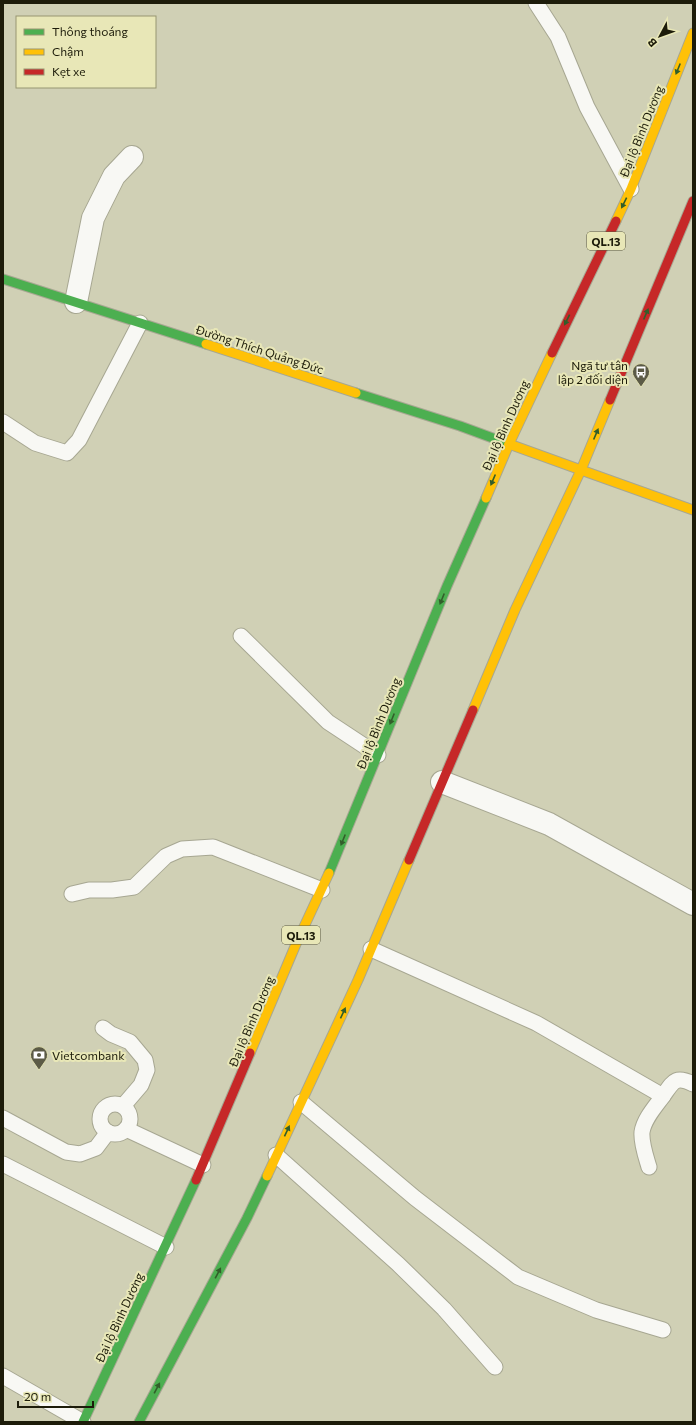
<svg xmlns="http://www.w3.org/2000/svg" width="696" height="1425" font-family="Commissioner,sans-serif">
  <rect width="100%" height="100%" fill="#d0d0b5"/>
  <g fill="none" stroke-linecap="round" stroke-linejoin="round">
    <!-- lane casing -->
    <g stroke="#a7a792" stroke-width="17">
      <g id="lane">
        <path d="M536 3 558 37 587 107 631 189"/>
        <path d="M3 422 35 443 67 453 79 440 140 323"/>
        <path d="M241 636 328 722 378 755"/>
        <path d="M72 894 89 890H112L134 887 166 856 182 849 213 847 322 890"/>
        <path d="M371 949 536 1023 663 1096C655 1107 644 1119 642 1132 641 1143 646 1157 649 1167"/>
        <path d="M103 1028 111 1034 130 1042 145 1060 147 1070 141 1085 123 1106"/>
        <path d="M663 1096C673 1082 675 1075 693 1084"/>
        <path d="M301 1102 415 1198 518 1277 596 1310 663 1330"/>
        <circle cx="115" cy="1119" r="15"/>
        <path d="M3 1118 66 1152 80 1154 96 1148 108 1132"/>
        <path d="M126 1129 203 1165"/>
        <path d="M276 1155 398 1264 444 1309 495 1367"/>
        <path d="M3 1164 166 1247"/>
        <path d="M3 1376 83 1422"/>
      </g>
    </g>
    <!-- street casing -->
    <g stroke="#a7a792" stroke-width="24">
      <g id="street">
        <path d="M76 302 93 218 114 176 132 157"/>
        <path d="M442 782 549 824 693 904"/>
      </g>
    </g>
    <!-- fast casing -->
    <g stroke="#a7a792" stroke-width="11">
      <g id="fast">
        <path d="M3 279 206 344"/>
        <path d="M356 393 460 426 509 444"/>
        <path d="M329 873 447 586 486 498"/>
        <path d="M83 1422 196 1180"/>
        <path d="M139 1422 247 1218 267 1176"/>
      </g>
    </g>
    <!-- slow casing -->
    <g stroke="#a7a792" stroke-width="11">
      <g id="slow">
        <path d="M616 221 631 189 693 33"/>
        <path d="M206 344 356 393"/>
        <path d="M509 444 581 470"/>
        <path d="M581 470 693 510"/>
        <path d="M486 498 509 444 552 353"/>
        <path d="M473 710 515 610 581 470 610 400"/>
        <path d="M250 1053 296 944 329 873"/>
        <path d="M267 1176 358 980 409 860"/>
      </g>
    </g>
    <!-- jam casing -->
    <g stroke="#a7a792" stroke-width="11">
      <g id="jam">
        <path d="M552 353 616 221"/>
        <path d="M610 400 693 201"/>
        <path d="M409 860 473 710"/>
        <path d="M196 1180 250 1053"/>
      </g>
    </g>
    <!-- lane -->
    <use href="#lane" stroke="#f8f8f4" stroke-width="15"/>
    <!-- street -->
    <use href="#street" stroke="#f8f8f4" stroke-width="22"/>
    <!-- fast -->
    <use href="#fast" stroke="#4caf50" stroke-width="9"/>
    <!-- slow -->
    <use href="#slow" stroke="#ffc107" stroke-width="9"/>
    <!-- jam -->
    <use href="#jam" stroke="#c62828" stroke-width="9"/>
  </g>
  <!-- one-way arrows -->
  <defs><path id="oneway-solid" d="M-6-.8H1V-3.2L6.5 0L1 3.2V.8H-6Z"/></defs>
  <g fill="#325e2a">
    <use href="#oneway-solid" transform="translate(678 69) rotate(112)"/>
    <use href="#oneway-solid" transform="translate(624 203) rotate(116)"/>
    <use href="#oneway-solid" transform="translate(646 314) rotate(-67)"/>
    <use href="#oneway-solid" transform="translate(567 320) rotate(116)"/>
    <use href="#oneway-solid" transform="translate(596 434) rotate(-67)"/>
    <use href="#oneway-solid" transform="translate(493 480) rotate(113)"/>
    <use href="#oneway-solid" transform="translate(442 599) rotate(112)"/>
    <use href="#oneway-solid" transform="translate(392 719) rotate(112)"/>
    <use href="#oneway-solid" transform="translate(343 840) rotate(112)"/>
    <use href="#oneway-solid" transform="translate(343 1013) rotate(-65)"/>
    <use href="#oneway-solid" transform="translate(287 1131) rotate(-65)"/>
    <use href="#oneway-solid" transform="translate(218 1273) rotate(-62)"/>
    <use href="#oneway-solid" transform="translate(157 1388) rotate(-62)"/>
  </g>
  <!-- icons -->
  <defs>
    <g id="bus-pin" transform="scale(0.9)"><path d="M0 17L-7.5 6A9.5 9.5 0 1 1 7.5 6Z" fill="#5c5b46" stroke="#e8e7b7"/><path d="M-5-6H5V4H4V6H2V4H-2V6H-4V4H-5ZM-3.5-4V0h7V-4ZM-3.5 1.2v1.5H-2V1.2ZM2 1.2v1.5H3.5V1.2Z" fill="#fff"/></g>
    <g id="bank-pin" transform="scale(0.9)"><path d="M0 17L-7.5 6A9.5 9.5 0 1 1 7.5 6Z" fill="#5c5b46" stroke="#e8e7b7"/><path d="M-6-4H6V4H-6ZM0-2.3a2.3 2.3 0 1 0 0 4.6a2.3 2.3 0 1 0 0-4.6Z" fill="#fff"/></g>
  </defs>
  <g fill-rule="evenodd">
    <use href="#bus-pin" x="641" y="372"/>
    <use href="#bank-pin" x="39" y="1055"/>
  </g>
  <g text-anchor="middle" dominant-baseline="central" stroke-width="4" stroke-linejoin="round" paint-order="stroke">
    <!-- shield labels -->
    <g fill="#e8e7b7" stroke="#5a593e" stroke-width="1">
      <rect x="587" y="232" width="38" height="18" rx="3"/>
      <rect x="282" y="926" width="38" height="18" rx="3"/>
    </g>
    <g font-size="11" font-weight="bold" fill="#1d1c0a">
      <text x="606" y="241">QL.13</text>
      <text x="301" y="935">QL.13</text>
    </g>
    <!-- street labels -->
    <g font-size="12" fill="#1d1c0a" stroke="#e8e7b7">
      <text transform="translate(641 131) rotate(-68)">Đại lộ Bình Dương</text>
      <text transform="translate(260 349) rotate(18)">Đường Thích Quảng Đức</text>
      <text transform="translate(505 425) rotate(-66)">Đại lộ Bình Dương</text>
      <text transform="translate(378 723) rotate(-68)">Đại lộ Bình Dương</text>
      <text transform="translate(251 1021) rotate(-67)">Đại lộ Bình Dương</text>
      <text transform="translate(119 1317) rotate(-65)">Đại lộ Bình Dương</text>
    </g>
    <!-- poi labels -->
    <g font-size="12" fill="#1d1c0a" stroke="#e8e7b7" text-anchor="end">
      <text x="628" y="365">Ngã tư tân<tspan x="628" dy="14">lập 2 đối diện</tspan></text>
      <text x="52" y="1055" text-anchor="start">Vietcombank</text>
    </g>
  </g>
  <!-- border -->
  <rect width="696" height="1425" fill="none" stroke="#1d1c0a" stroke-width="8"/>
  <!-- legend -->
  <rect x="16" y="16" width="140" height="72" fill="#e8e7b7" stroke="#979672"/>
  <rect x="24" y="29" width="20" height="6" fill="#4caf50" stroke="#979672"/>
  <text x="52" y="36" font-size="12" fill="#1d1c0a">Thông thoáng</text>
  <rect x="24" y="49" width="20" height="6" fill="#ffc107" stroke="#979672"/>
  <text x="52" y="56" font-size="12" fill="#1d1c0a">Chậm</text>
  <rect x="24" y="69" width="20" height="6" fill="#c62828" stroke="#979672"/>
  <text x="52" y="76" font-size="12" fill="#1d1c0a">Kẹt xe</text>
  <!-- north arrow -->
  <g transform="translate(660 36) rotate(229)" stroke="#e8e7b7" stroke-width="3" paint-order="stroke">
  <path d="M0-3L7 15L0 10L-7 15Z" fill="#1d1c0a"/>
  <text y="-6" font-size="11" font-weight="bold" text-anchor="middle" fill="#1d1c0a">B</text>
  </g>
  <!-- scale -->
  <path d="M18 1401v6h75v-6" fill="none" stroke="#1d1c0a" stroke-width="2"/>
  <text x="24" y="1401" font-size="12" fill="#1d1c0a" stroke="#e8e7b7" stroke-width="3" paint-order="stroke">20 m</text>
</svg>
